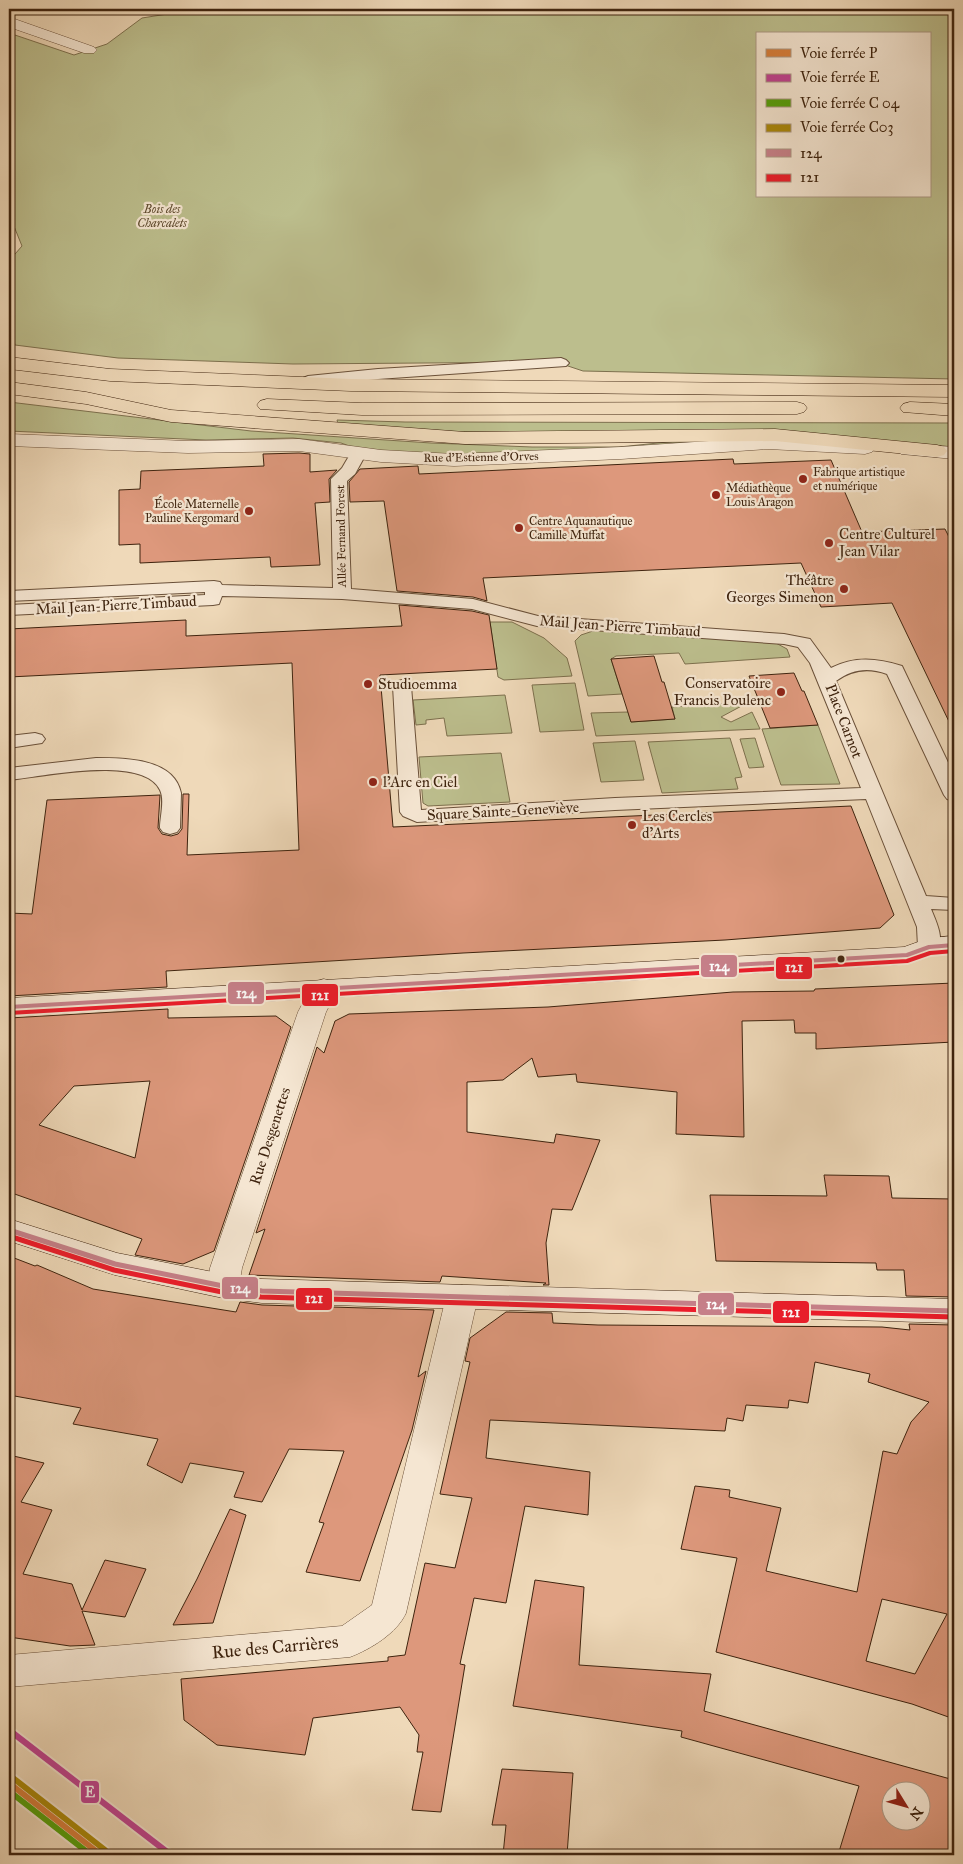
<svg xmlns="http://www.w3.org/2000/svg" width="963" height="1864" font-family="'IM FELL Great Primer',serif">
  <rect width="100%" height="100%" fill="#efd9b9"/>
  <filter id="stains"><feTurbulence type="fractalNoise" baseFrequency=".004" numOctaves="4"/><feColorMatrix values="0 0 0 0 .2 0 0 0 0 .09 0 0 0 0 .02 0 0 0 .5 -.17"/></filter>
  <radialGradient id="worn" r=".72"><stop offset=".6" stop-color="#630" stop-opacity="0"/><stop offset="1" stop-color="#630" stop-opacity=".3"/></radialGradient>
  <!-- green -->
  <g fill="#bcbe8d" stroke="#7d704e" fill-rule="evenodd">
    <path d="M199 9H954V273L951 277 949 323 954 324V379L583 371 556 362 293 364 118 358 15 345 9 320V261L22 246 9 214V33L74 55 107 44 142 18ZM757 34H929V196H757Z"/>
    <path d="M9 402 251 431 431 443 532 447H619L697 439H753L617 450 461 455 361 450 341 443 293 438 206 440 9 431Z"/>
    <path d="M337 420 405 422 954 423V447L877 440 661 431 462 432 338 424Z"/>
    <path d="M490 622H512L544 638 567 658 572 676 504 680 498 677Z"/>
    <path d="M599 629 774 642 787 649 790 657 685 664 679 653 616 656 611 659 622 694 588 696 575 641 581 635Z"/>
    <path d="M575 683 584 730 540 732 532 685Z"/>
    <path d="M505 695 512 733 447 736 444 718 426 720V724L416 725 413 700Z"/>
    <path d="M749 702 721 717 731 722 752 712 760 729 596 736 591 713 628 712 631 722 675 719 672 707Z"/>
    <path d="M818 725 840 784 781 785 762 729Z"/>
    <path d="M730 738 742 777 735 778 738 789 662 793 648 742Z"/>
    <path d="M755 738 764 767 749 768 740 739Z"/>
    <path d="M635 741 644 780 601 782 593 743Z"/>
    <path d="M501 753 510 802 428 806 423 803 419 757Z"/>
  </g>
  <!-- building -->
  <g fill="#dd987c" stroke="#3e230e" fill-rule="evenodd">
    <path d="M299 453 310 454V472L337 470 329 479 330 502 315 503 320 565 271 567 270 557 140 563V544L119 545V490L140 489 141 471 264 466 263 454Z"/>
    <path d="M733 459 734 464 831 460 862 532 945 529 954 547V732L892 603 821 607 801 563 483 578 487 601 473 597 397 591 384 501 350 502 349 482 360 469 418 466 419 474Z"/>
    <path d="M399 605 472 611 489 615 497 669 380 675 393 827 851 806 894 915 880 928 725 940 463 953 166 971 167 987 9 996V913L32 914 47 800 160 795 158 828 162 834 171 836 178 834 182 829 183 794H189L187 855 299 850 292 663 9 677V629L186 620V636L402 626Z"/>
    <path d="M654 656 662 682H664L675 719 631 722 611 659Z"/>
    <path d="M794 673 802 691H804L818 725 770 728 749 676Z"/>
    <path d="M954 983V1042L816 1049V1033H795L794 1020 742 1021 744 1137 676 1134 677 1092 577 1082 576 1074 538 1077 532 1058 503 1080 467 1082V1132L554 1143 556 1134 600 1140 572 1210 552 1209 546 1243 549 1285H543L546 1283 442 1276 440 1282 249 1275 265 1229 256 1233 317 1047 324 1053 335 1021 349 1014 548 1007 733 992 814 991 815 989Z"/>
    <path d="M168 1009V1018L276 1016 291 1027 214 1251 183 1264 135 1255 142 1239 9 1192V1018ZM150 1081 135 1158 39 1125 74 1086Z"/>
    <path d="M824 1175 889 1176 892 1198 954 1199V1297L906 1296 904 1270H877L876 1263 716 1261 710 1195 827 1196Z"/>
    <path d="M9 1256 35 1266 37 1265 93 1289 236 1312 240 1302 262 1305 434 1310 418 1377 426 1371 412 1430 360 1581 306 1572 324 1523 319 1522 344 1451 289 1449 262 1502 234 1497 244 1472 190 1463 182 1483 147 1465 158 1439 73 1424 81 1408 9 1395Z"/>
    <path d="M506 1312 552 1313 553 1323 598 1325 882 1327 910 1330 909 1324 954 1325V1719L912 1704 716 1652 737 1558 681 1549 695 1486 730 1490 729 1497 781 1508 766 1571 857 1592 883 1451 897 1454 911 1422 929 1402 868 1382 870 1374 815 1362 808 1403 789 1400 788 1408 746 1405 743 1421 727 1418 725 1431 490 1420 486 1458 590 1472 588 1515 525 1506 506 1603 474 1598 460 1664 465 1665 441 1812 412 1810 423 1752H417L419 1735 400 1707 313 1718 305 1755 217 1745 184 1720 181 1679 388 1661V1657L405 1655 425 1563 455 1568 472 1498 440 1494 470 1362 465 1361 470 1338ZM882 1599 947 1614 915 1674 866 1661Z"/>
    <path d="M9 1455 44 1463 21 1502 52 1510 23 1574 72 1584 82 1610 105 1560 146 1569 125 1617 82 1611 95 1645 70 1646 9 1637Z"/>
    <path d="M230 1509 246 1515 213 1623 173 1625 197 1579Z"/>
    <path d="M535 1580 584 1587 579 1665 711 1674 704 1711 954 1780V1855H838L859 1786 681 1737 682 1731 513 1706ZM890 1792H920V1822H890Z"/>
    <path d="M502 1769 573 1773 567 1855H503L506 1825H492Z"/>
  </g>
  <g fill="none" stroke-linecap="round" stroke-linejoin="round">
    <!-- service casing -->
    <g stroke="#6a5039" stroke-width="2">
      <g id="service">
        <path d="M561 358 566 360 569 363 566 366 378 379 308 386 303 384 300 381 303 378 308 376 378 369Z"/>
        <path d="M358 449 364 451 366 454 355 474 347 481 351 589 473 599 538 616 784 634 810 639 831 668C854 656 877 658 902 666L954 775V801L947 799 944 795 887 674C868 667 852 669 836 681L926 896 954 898V910L931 909C936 921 945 939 937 952L929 954 921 952 918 947 917 927 866 799 615 810 417 822 403 816 400 812 393 686 395 682 402 680 409 682 411 686 421 810 615 798 861 788 810 663 798 647 784 644 537 626 472 609 342 599 222 596 219 604 213 605 9 615V605L205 595V592L9 601V591L214 581 220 582 222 585 333 588 331 479 342 468 352 451Z"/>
        <path d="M35 733 42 735 45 739 42 743 9 748V736Z"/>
        <path d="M96 758C124 758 174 758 181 793L180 828 177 832 170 834 163 832 160 828C160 817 165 800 160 790 143 754 41 777 9 780V768Z"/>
      </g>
    </g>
    <!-- minor casing -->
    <g stroke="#6a5039" stroke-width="1">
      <g id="minor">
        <path d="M9 17 94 47 97 50 94 53H84L9 27Z"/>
        <path d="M9 434 188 441 299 439 381 450 454 454 621 447 768 437 865 442 872 444 875 448 872 452 865 454 768 449 621 459 454 466 381 462 299 451 188 453 9 446Z"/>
        <path d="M908 444 954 447V459L901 454 898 450 901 446Z"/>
        <path d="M324 979 334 982 338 988 326 1012 242 1268 239 1286 234 1294 223 1298 212 1294 207 1286 210 1268 298 1012 314 982Z"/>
        <path d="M462 1285 473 1289 478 1297 406 1613C397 1633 371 1649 350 1657L9 1687V1655L342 1626 372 1605 446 1297 451 1289Z"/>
      </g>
    </g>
    <!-- secondary casing -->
    <g stroke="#3e230e" stroke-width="1">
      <g id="secondary">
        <path d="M954 936V954L933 955 907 964 9 1016V998L904 947 929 938Z"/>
        <path d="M9 1219 117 1253 223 1274 262 1279 954 1299V1323L262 1303 223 1298 115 1275 9 1241Z"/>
      </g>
    </g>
    <!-- motorway casing -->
    <g stroke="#3e230e" stroke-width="1">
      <g id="motorway">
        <path d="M9 357 110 369 351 379 954 385V397L351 391 110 381 9 369Z"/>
        <path d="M9 382 86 392 171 410 465 432 775 429 937 445 944 447 947 451 944 455 937 457 775 441 465 444 171 422 86 404 9 394Z"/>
        <path d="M267 399 362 403 797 402 804 404 807 408 804 412 797 414 362 415 260 409 257 405 260 401Z"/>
        <path d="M910 402 954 404V416L903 412 900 408 903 404Z"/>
      </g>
    </g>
    <!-- service -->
    <use href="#service" fill="#f5e6d2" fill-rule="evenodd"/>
    <!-- minor -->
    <use href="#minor" fill="#f5e6d2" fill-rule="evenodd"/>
    <!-- secondary -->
    <use href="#secondary" fill="#f5e6d2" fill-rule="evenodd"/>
    <!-- motorway -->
    <use href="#motorway" fill="#efd9b9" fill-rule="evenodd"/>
    <!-- bus-1-far1 casing -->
    <g stroke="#f5e6d2" stroke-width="8">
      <path id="bus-1-far1" d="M9 1007 907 955 929 947 954 945"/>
    </g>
    <!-- bus-1 casing -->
    <g stroke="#f5e6d2" stroke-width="9">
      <path id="bus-1" d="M9 1230 115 1264 223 1286 262 1291 954 1311"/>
    </g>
    <!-- bus-2-far1 casing -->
    <g stroke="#f5e6d2" stroke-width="8">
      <path id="bus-2-far1" d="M9 1013 907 961 930 953 954 951"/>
    </g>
    <!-- bus-2 casing -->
    <g stroke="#f5e6d2" stroke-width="9">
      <path id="bus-2" d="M9 1236 114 1270 222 1292 261 1297 954 1317"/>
    </g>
    <!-- bus-1-far1 -->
    <use href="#bus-1-far1" stroke="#c7808a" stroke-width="4"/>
    <!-- bus-1 -->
    <use href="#bus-1" stroke="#c7808a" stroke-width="5"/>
    <!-- bus-2-far1 -->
    <use href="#bus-2-far1" stroke="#ed1b2a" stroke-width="4"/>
    <!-- bus-2 -->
    <use href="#bus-2" stroke="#ed1b2a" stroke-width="5"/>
    <!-- rail-1 casing -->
    <g stroke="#f5e6d2" stroke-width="10">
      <path id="rail-1" d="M9 1783 101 1855"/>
    </g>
    <!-- rail-2 casing -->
    <g stroke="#f5e6d2" stroke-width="10">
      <path id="rail-2" d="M9 1730 171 1855"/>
    </g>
    <!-- rail-3 casing -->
    <g stroke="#f5e6d2" stroke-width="10">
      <path id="rail-3" d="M9 1791 91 1855"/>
    </g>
    <!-- rail-4 casing -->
    <g stroke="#f5e6d2" stroke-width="10">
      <path id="rail-4" d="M13 1778 105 1850"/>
    </g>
    <!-- rail-1 -->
    <use href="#rail-1" stroke="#d77e3a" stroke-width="6"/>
    <!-- rail-2 -->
    <use href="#rail-2" stroke="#c04191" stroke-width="6"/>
    <!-- rail-3 -->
    <use href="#rail-3" stroke="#55a10a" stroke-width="6"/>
    <!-- rail-4 -->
    <use href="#rail-4" stroke="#aa8809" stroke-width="6"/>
  </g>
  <!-- markers -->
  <g fill="#8f2418" stroke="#f5e6d2" stroke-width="2">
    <circle cx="803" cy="479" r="5"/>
    <circle cx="716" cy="495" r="5"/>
    <circle cx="249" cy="511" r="5"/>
    <circle cx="519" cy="528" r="5"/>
    <circle cx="829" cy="543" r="5"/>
    <circle cx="844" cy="589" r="5"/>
    <circle cx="368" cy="684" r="5"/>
    <circle cx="781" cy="692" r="5"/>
    <circle cx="373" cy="782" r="5"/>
    <circle cx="632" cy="825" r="5"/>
  </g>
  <circle fill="#3e230e" stroke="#f5e6d2" stroke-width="2" cx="841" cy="959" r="4.5"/>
  <g text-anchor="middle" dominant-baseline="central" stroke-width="4.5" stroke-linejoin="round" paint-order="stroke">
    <!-- far-park labels -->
    <g font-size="12" font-style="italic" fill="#5e4a2e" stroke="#f5e6d2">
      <text x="162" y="209">Bois des<tspan x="162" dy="14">Charcalets</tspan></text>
    </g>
    <!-- far-street labels -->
    <g font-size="12" fill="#3e230e" stroke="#f5e6d2">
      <text transform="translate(481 457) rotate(-1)">Rue d'Estienne d'Orves</text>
      <text transform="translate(341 536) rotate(-91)">Allée Fernand Forest</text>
    </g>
    <!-- far-poi labels -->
    <g font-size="12" fill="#3e230e" stroke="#f5e6d2" text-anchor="start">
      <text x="813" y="472">Fabrique artistique<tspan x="813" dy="14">et numérique</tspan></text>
      <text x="726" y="488">Médiathèque<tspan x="726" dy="14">Louis Aragon</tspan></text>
      <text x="239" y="504" text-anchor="end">École Maternelle<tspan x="239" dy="14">Pauline Kergomard</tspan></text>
      <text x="529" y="521">Centre Aquanautique<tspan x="529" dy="14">Camille Muffat</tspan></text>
    </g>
    <!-- poi labels -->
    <g font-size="15" fill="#3e230e" stroke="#f5e6d2" text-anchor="start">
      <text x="839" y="534">Centre Culturel<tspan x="839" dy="17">Jean Vilar</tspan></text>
      <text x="834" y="580" text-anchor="end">Théâtre<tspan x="834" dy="17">Georges Simenon</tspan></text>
      <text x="771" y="683" text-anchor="end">Conservatoire<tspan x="771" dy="17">Francis Poulenc</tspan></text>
      <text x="378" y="684">Studioemma</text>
      <text x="383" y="782">l'Arc en Ciel</text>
      <text x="642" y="816">Les Cercles<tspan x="642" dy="17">d'Arts</tspan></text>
    </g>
    <!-- street labels -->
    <g font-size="15" fill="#3e230e" stroke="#f5e6d2">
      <text transform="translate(116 605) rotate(-3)">Mail Jean-Pierre Timbaud</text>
      <text transform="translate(620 626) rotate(4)">Mail Jean-Pierre Timbaud</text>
      <text transform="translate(844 721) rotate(69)">Place Carnot</text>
      <text transform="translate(503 811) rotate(-3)">Square Sainte-Geneviève</text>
      <text transform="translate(270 1136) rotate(-72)">Rue Desgenettes</text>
    </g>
    <!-- near-street labels -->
    <g font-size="18" fill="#3e230e" stroke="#f5e6d2">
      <text transform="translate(275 1647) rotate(-5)">Rue des Carrières</text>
    </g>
  </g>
  <g stroke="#f5e6d2" stroke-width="2">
    <rect x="700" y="954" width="38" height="24" rx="5" fill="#c7808a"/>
    <rect x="775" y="956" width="38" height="24" rx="5" fill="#ed1b2a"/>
    <rect x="227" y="981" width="38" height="24" rx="5" fill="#c7808a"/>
    <rect x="301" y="983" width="38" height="24" rx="5" fill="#ed1b2a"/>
    <rect x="221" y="1276" width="38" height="24" rx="5" fill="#c7808a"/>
    <rect x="295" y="1287" width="38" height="24" rx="5" fill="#ed1b2a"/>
    <rect x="697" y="1292" width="38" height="24" rx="5" fill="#c7808a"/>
    <rect x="772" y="1300" width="38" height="24" rx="5" fill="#ed1b2a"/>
    <rect x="80" y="1780" width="20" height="24" rx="5" fill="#c04191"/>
  </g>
  <g font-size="14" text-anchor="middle" font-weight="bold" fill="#fff">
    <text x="719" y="971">124</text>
    <text x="794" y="972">121</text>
    <text x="246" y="998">124</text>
    <text x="320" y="1000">121</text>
    <text x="240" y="1293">124</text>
    <text x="314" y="1303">121</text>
    <text x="716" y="1309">124</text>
    <text x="791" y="1317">121</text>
    <text x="90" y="1797">E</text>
  </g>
  <!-- margin -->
  <rect width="963" height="1864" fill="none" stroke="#efd9b9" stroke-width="30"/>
  <rect x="10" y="10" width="943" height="1844" fill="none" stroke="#3e230e" stroke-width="2.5"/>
  <rect x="15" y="15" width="933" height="1834" fill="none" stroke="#3e230e"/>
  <!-- legend -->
  <rect x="756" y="32" width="175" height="165" fill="#f5e6d2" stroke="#ac9884"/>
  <rect x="766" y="49" width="25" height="8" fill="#d77e3a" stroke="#ac9884"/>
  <text x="800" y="58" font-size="15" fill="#3e230e">Voie ferrée P</text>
  <rect x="766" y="74" width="25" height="8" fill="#c04191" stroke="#ac9884"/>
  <text x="800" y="82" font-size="15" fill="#3e230e">Voie ferrée E</text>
  <rect x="766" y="99" width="25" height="8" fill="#55a10a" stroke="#ac9884"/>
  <text x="800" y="108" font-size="15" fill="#3e230e">Voie ferrée C 04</text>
  <rect x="766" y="124" width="25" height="8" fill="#aa8809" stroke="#ac9884"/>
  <text x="800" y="132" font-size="15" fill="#3e230e">Voie ferrée C03</text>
  <rect x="766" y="149" width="25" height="8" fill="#c7808a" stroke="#ac9884"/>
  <text x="800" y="158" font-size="15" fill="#3e230e">124</text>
  <rect x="766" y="174" width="25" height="8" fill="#ed1b2a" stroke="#ac9884"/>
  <text x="800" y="182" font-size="15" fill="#3e230e">121</text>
  <!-- north arrow -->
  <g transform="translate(906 1806) rotate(127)"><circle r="24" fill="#f5e6d2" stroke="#ac9884"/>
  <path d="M0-4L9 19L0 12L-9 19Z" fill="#8f2418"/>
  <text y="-8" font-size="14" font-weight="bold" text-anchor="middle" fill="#3e230e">N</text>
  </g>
  <rect width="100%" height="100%" filter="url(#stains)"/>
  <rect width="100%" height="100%" fill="url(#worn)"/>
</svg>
